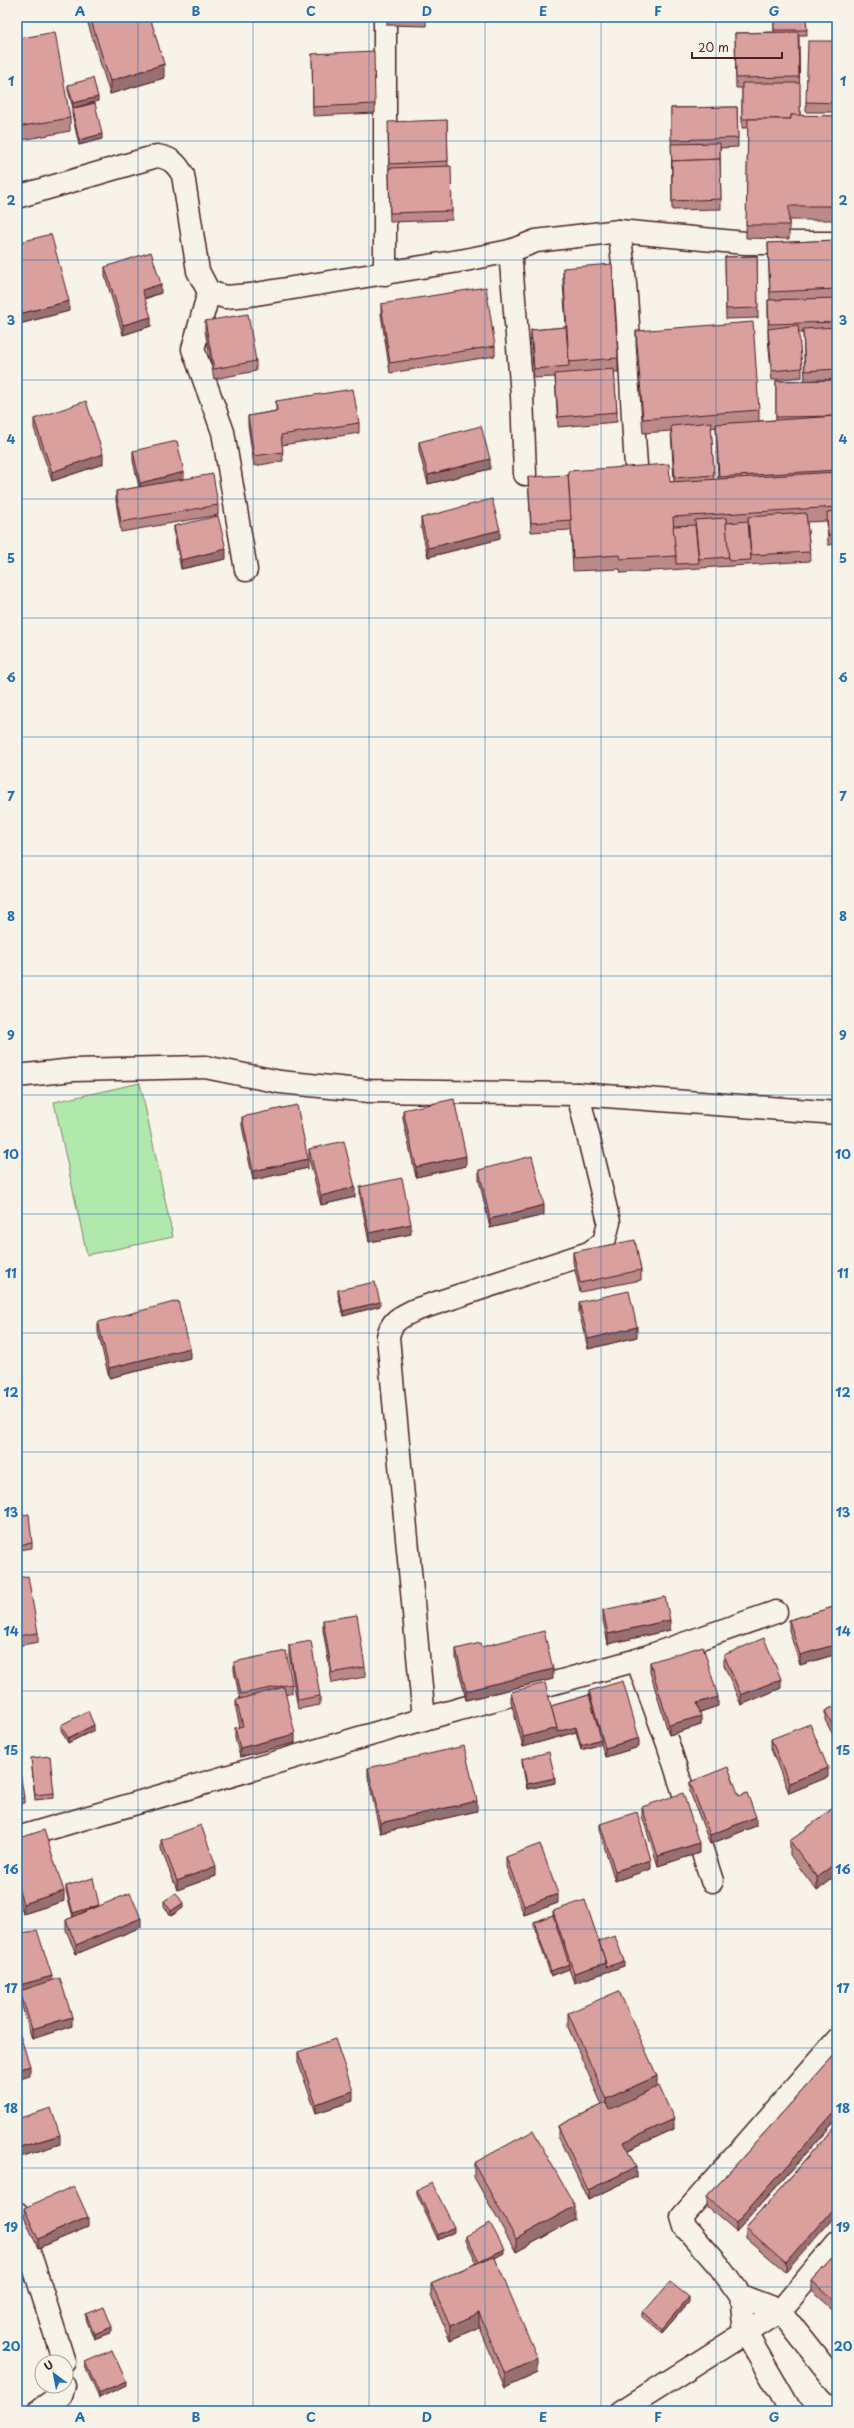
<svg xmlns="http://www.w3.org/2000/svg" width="854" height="2428" font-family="'Playpen Sans',sans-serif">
  <rect width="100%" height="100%" fill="#f7f3e8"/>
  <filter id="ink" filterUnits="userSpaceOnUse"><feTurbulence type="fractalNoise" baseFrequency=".025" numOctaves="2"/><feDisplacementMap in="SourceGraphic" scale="8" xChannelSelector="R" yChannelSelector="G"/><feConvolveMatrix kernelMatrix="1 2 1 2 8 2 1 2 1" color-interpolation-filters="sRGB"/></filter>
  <g filter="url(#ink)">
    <!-- green -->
    <path fill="#b1e8ac" stroke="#7e846c" d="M140 1083 173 1237 87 1255 54 1102Z"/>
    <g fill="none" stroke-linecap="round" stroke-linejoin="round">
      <!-- minor casing -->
      <g stroke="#4a1f2b" stroke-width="25">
        <g id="minor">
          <path d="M385 17V274"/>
          <path d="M17 197 157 156C171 158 176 163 183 175L198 271 209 292 225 297 250 295 465 260 510 251 536 241 619 231 745 243H837"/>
          <path d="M619 231C630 308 630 387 636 465"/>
          <path d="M510 251 522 395 525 474"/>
          <path d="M209 292 193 349 223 432 246 570"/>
          <path d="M17 1076 73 1070 205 1067 280 1082 369 1091 578 1094 837 1113"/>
          <path d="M637 1660 668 1744 712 1881"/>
          <path d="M424 1719 388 1337C391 1320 401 1317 415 1310L589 1253 604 1242 609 1222 578 1094"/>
          <path d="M17 1838 424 1719 637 1660 776 1612"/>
          <path d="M17 2213 64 2362"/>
          <path d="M741 2296 780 2311 837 2383"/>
          <path d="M38 2411 61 2395 64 2386"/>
          <path d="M622 2411 780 2311 837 2243"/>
          <path d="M791 2411 745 2332 741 2296 720 2267 685 2227 682 2217 837 2040"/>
        </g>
      </g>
      <!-- minor -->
      <use href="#minor" stroke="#f7f3e8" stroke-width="22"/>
    </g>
    <!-- wall -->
    <g fill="#bb8a88" stroke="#4a1f2b" fill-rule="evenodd">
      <path d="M86 17H150L164 78 110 94Z"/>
      <path d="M387 17H426V26L387 25Z"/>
      <path d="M774 17H806L807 35H799L800 116H837V220H789V239L746 238 748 128H742V88H736L735 33 774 32Z"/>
      <path d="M17 39 70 118V131L17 141Z"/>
      <path d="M837 41V112H806V102Z"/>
      <path d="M312 54 375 104V113L313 116Z"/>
      <path d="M68 85 98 101 73 108 68 90Z"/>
      <path d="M737 107 738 147 720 148 721 209 672 210 671 108Z"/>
      <path d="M72 109 102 139 79 145 72 114Z"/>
      <path d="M447 120 448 166 452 211V220L390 222 388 132Z"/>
      <path d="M837 240V379L805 381 803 333H798L802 368V377L772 380 768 338V300H770L768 243Z"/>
      <path d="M17 243 69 311 19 324 17 316Z"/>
      <path d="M757 256 758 318 726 319 725 257Z"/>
      <path d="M105 267 161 293 145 299 151 326 123 335 105 276Z"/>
      <path d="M563 268 618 358V372H614L617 412V422L558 427 555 377 534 378 531 339V330L566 327 563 282Z"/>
      <path d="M381 304 495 346V356L390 373 381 314Z"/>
      <path d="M205 321 256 361V371L214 379 205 331Z"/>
      <path d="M636 331 759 410V421L776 420V381L837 380V544L828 545 827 521 807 522 810 552V561L621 573 620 569 573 571 571 529V530L531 532 528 477 674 482 671 431 643 433 636 345ZM716 427 718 479 714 480 711 428Z"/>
      <path d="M276 401 359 423V433L282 445 283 461 254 466 248 425V416L276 411Z"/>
      <path d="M34 419 103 464 52 481 34 428Z"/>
      <path d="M419 442 490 469 428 484 419 451Z"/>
      <path d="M133 451 184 479 218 505V515L121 532 116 501V491L139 487 133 461Z"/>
      <path d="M421 518 500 539 428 557 421 527Z"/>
      <path d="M174 526 226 559 181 569 174 535Z"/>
      <path d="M403 1110 466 1166 416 1177 403 1119Z"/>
      <path d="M242 1117 308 1168 253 1180 242 1126Z"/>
      <path d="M309 1149 355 1197 321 1205 309 1159Z"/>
      <path d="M479 1170 544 1215 490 1228 479 1180Z"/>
      <path d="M360 1187 411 1234 369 1242 360 1196Z"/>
      <path d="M573 1252 641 1270V1280L580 1292 573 1262Z"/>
      <path d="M338 1290 380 1306 343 1316 338 1295Z"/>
      <path d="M579 1302 637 1337 588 1349 579 1312Z"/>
      <path d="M98 1322 190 1358 109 1378 98 1332Z"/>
      <path d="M17 1516 32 1543V1548L17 1550Z"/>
      <path d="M17 1578 38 1633V1642L17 1646Z"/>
      <path d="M837 1606V1654L800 1665 789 1630V1620Z"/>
      <path d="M603 1610 670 1630 608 1644 603 1620Z"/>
      <path d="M323 1620 365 1667V1677L332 1683 323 1630Z"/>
      <path d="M289 1645 320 1696V1705L298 1709 289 1655Z"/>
      <path d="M481 1647 553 1679 466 1700 456 1658V1649Z"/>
      <path d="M724 1655 781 1688 741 1705 724 1665Z"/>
      <path d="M234 1662 292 1684V1693L285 1695 295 1743 240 1757 235 1738V1728L240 1727 236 1709V1700L240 1699 234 1671Z"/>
      <path d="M650 1662 718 1706 700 1712 701 1725 669 1735 650 1672Z"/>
      <path d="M589 1691 639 1747 605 1757 601 1744 581 1750 576 1732 523 1747 511 1702V1692L551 1706 589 1695Z"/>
      <path d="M837 1705V1742L825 1720V1711Z"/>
      <path d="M61 1725 94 1730 68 1743 61 1730Z"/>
      <path d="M771 1739 828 1777 789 1793 771 1749Z"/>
      <path d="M31 1758 54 1793V1798L35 1800Z"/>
      <path d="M522 1759 555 1783 527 1789 522 1763Z"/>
      <path d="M368 1768 477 1811 380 1833 368 1777Z"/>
      <path d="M17 1771 24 1798V1803L17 1804Z"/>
      <path d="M690 1782 739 1796 756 1826 710 1844 690 1792Z"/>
      <path d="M837 1805V1875L817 1891 790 1855V1841Z"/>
      <path d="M642 1807 699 1853 658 1866 642 1816Z"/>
      <path d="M600 1824 651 1869 615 1881 600 1833Z"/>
      <path d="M17 1839 64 1901 23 1914 17 1894Z"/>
      <path d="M161 1840 216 1876 177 1890 161 1849Z"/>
      <path d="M506 1857 558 1903 524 1915 506 1867Z"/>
      <path d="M66 1886 99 1906 141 1927 76 1954 66 1930V1920L73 1917 66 1891Z"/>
      <path d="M164 1901 183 1908 171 1916 164 1906Z"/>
      <path d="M553 1911 599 1941 624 1966 574 1983 569 1969 551 1976 534 1926V1922L553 1915Z"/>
      <path d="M17 1936 52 1980 72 2026 32 2039 20 2000V1992L17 1984Z"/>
      <path d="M568 2013 657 2086 674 2129 628 2150 636 2177 588 2200 558 2136V2126L602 2105 568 2027Z"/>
      <path d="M298 2052 353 2101 316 2113 298 2062Z"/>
      <path d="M837 2052V2119L736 2232 707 2207V2197Z"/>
      <path d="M17 2119 60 2144 20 2157 17 2148Z"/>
      <path d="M837 2124 786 2272 746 2238V2228Z"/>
      <path d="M474 2163 575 2220 516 2252 474 2177Z"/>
      <path d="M417 2190 454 2232 438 2240 417 2195Z"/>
      <path d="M24 2208 88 2227 38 2248 24 2217Z"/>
      <path d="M466 2236 504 2253 495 2258 538 2373 505 2388 479 2327 450 2340 431 2296V2283L477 2263 466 2241Z"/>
      <path d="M837 2253V2313L812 2291V2281Z"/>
      <path d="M689 2302 662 2333 643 2318V2313Z"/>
      <path d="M86 2314 112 2332 94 2339 86 2319Z"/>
      <path d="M85 2362 126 2385 99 2398 85 2367Z"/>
    </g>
    <!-- shaded-wall -->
    <g fill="#99706f" stroke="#4a1f2b">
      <path d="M164 64V78L110 94V81Z"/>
      <path d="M98 97V101L73 108V103Z"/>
      <path d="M102 134V139L79 145V140Z"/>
      <path d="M161 284V293L142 299V290Z"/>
      <path d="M69 301V311L19 324V314Z"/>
      <path d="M151 317V326L123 335V325Z"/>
      <path d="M103 454V464L52 481V472Z"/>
      <path d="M490 459V469L428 484V475Z"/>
      <path d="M184 472V481L140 492V483Z"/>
      <path d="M500 530V539L428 557V548Z"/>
      <path d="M226 549V559L181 569V560Z"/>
      <path d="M466 1156V1166L416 1177V1167Z"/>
      <path d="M308 1159V1168L253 1180V1171Z"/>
      <path d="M355 1187V1197L321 1205V1196Z"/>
      <path d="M544 1205V1215L490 1228V1219Z"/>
      <path d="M411 1224V1234L369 1242V1233Z"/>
      <path d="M380 1302V1306L343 1316V1311Z"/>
      <path d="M637 1327V1337L588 1349V1339Z"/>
      <path d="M190 1348V1358L109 1378V1368Z"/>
      <path d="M670 1620V1630L608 1644V1634Z"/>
      <path d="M837 1644V1654L800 1665V1655Z"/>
      <path d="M553 1669V1679L466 1700V1691Z"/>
      <path d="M781 1679V1688L741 1705V1695Z"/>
      <path d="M718 1697V1706L697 1713V1703Z"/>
      <path d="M701 1716V1725L669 1735V1725Z"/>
      <path d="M94 1725V1730L68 1743V1738Z"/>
      <path d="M576 1727V1732L523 1747V1737L557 1728Z"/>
      <path d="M295 1734V1743L240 1757V1748Z"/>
      <path d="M639 1738V1747L605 1757V1748Z"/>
      <path d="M601 1739V1744L581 1750V1745Z"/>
      <path d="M828 1768V1777L789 1793V1783Z"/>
      <path d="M555 1778V1783L527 1789V1784Z"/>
      <path d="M477 1801V1811L380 1833V1823Z"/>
      <path d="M756 1817V1826L710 1844V1835Z"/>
      <path d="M699 1843V1853L658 1866V1856Z"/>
      <path d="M651 1860V1869L615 1881V1871Z"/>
      <path d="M837 1862V1875L817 1891V1877Z"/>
      <path d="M216 1866V1876L177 1890V1881Z"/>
      <path d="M64 1891V1901L23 1914V1904Z"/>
      <path d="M558 1894V1903L524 1915V1906Z"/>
      <path d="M183 1903V1908L171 1916V1911Z"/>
      <path d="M99 1905 73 1917V1913Z"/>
      <path d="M141 1918V1927L76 1954V1945Z"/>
      <path d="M624 1961V1966L574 1983V1973L606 1963Z"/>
      <path d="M569 1964V1969L551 1976V1971Z"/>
      <path d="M52 1976V1985L20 1993V1985Z"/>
      <path d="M72 2017V2026L32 2039V2029Z"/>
      <path d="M30 2066V2076L17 2080V2070Z"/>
      <path d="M657 2076V2090L606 2113V2099Z"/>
      <path d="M353 2091V2101L316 2113V2104Z"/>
      <path d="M837 2109V2119L736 2232V2223Z"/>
      <path d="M674 2119V2129L624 2152V2142Z"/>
      <path d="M60 2135V2144L20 2157V2147Z"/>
      <path d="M636 2167V2177L588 2200V2190Z"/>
      <path d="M837 2204V2214L786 2272V2263Z"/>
      <path d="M575 2206V2220L516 2252V2239Z"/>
      <path d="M88 2217V2227L38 2248V2239Z"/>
      <path d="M454 2227V2232L438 2240V2235Z"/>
      <path d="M504 2249V2253L479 2266V2261Z"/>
      <path d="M689 2297V2302L662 2333V2329Z"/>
      <path d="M479 2313V2327L450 2340V2326Z"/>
      <path d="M112 2327V2332L94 2339V2334Z"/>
      <path d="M538 2359V2373L505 2388V2374Z"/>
      <path d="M126 2381V2385L99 2398V2393Z"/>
    </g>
    <!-- building -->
    <g fill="#daa09e" stroke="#4a1f2b">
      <path d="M90 17H150L164 64 110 81Z"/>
      <path d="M774 17H806L807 30H774Z"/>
      <path d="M55 32 70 118 17 127V39Z"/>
      <path d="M798 32 799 77 736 78 735 33Z"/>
      <path d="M808 41H837V103L806 102Z"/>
      <path d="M374 51 375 104 313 107 312 54Z"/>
      <path d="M93 78 98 97 73 103 68 85Z"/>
      <path d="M742 83H800V116L791 115V119H742Z"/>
      <path d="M95 103 102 134 79 140 72 109Z"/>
      <path d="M737 107 738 138 671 140V108Z"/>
      <path d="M791 115 837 116V206H789V225H746L748 119H791Z"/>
      <path d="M447 120 448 161 389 164 388 122Z"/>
      <path d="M720 143V159L672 161V165L671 144Z"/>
      <path d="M720 159 721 199 672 201V161Z"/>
      <path d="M451 166 452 211 390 213 389 168Z"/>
      <path d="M51 234 69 301 19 314 17 306V243Z"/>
      <path d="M837 240V289L770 292 768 243Z"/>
      <path d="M151 252 161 284 142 290 151 317 123 325 105 267Z"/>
      <path d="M757 256 758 308 726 309 725 257Z"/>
      <path d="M612 264 618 358 569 362 563 268Z"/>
      <path d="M486 287 495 346 390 363 381 304Z"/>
      <path d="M837 298V322L769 324 768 300Z"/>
      <path d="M248 314 256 361 214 369 205 321Z"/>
      <path d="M753 322 759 410 643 419 636 331Z"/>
      <path d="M798 325 802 368 772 371 768 329Z"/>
      <path d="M566 327 569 366 534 369 531 330Z"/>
      <path d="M837 327V369L805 371 803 329Z"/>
      <path d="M614 369 617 412 558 417 555 374Z"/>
      <path d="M837 380V416L776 417V381Z"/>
      <path d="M353 389 359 423 281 435 283 452 254 456 248 416 277 411 276 401Z"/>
      <path d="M86 401 103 454 52 472 34 419Z"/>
      <path d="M837 416V470L719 477 716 424Z"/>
      <path d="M711 422 714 475 675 478 671 426Z"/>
      <path d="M481 426 490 459 428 475 419 442Z"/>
      <path d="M177 441 184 472 140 483 133 451Z"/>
      <path d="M669 464 670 482 837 472V507L673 517 676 556 621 559 620 555 573 558 568 471Z"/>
      <path d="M213 474 218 505 121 522 116 491Z"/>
      <path d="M568 475 571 520 531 523 528 477Z"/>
      <path d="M492 499 500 530 428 548 421 518Z"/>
      <path d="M837 511V535H828L827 512Z"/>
      <path d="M806 513 810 552 751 555 748 517Z"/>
      <path d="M218 516 226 549 181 560 174 526Z"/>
      <path d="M726 518 729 557 699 559 695 520Z"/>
      <path d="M748 521 751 560 729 561 726 523Z"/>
      <path d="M695 525 699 563 676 564V556L673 526Z"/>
      <path d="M454 1099 466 1156 416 1167 403 1110Z"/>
      <path d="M297 1105 308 1159 253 1171 242 1117Z"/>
      <path d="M344 1141 355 1187 321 1196 309 1149Z"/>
      <path d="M532 1156 544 1205 490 1219 479 1170Z"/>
      <path d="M402 1178 411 1224 369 1233 360 1187Z"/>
      <path d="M635 1240 641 1270 580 1283 573 1252Z"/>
      <path d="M375 1282 380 1302 343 1311 338 1290Z"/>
      <path d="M629 1291 637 1327 588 1339 579 1302Z"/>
      <path d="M178 1301 190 1348 109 1368 98 1322Z"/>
      <path d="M29 1514 32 1543 17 1545V1516Z"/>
      <path d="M28 1576 38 1633 17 1636V1578Z"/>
      <path d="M665 1597 670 1620 608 1634 603 1610Z"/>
      <path d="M837 1606V1644L800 1655 789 1620Z"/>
      <path d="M357 1615 365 1667 332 1673 323 1620Z"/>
      <path d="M544 1631 553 1669 466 1691 456 1649 480 1643 481 1647Z"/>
      <path d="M764 1638 781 1679 741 1695 724 1655Z"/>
      <path d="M311 1641 320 1696 298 1700 289 1645Z"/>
      <path d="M703 1646 718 1697 697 1703 701 1716 669 1725 650 1662Z"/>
      <path d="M286 1651 292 1684 241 1694 234 1662Z"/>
      <path d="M623 1681 639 1738 605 1748 589 1691Z"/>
      <path d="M545 1683 557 1728 523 1737 511 1692Z"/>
      <path d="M284 1687 295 1734 240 1748 235 1728 243 1726 236 1700Z"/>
      <path d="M589 1695 601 1739 581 1745 576 1727 557 1732V1728L551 1706Z"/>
      <path d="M837 1705V1733L825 1711Z"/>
      <path d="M88 1711 94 1725 68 1738 61 1725Z"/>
      <path d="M810 1724 828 1768 789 1783 771 1739Z"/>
      <path d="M464 1746 477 1801 380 1823 368 1768Z"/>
      <path d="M549 1752 555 1778 527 1784 522 1759Z"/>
      <path d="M50 1756 54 1793 35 1795 31 1758Z"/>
      <path d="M728 1767 739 1796 747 1793 756 1817 710 1835 690 1782Z"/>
      <path d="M17 1771H20L24 1798 17 1799Z"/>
      <path d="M683 1793 699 1843 658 1856 642 1807Z"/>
      <path d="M837 1805V1862L817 1877 790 1841Z"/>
      <path d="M637 1812 651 1860 615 1871 600 1824Z"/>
      <path d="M201 1825 216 1866 177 1881 161 1840Z"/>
      <path d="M44 1830 64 1891 23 1904 17 1884V1839Z"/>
      <path d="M540 1844 558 1894 524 1906 506 1857Z"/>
      <path d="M93 1878 99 1905 73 1913 66 1886Z"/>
      <path d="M130 1893 141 1918 76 1945 66 1920Z"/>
      <path d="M176 1893 183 1903 171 1911 164 1901Z"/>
      <path d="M585 1900 606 1963 574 1973 553 1911Z"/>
      <path d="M553 1915 569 1964 551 1971 534 1922Z"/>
      <path d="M37 1930 52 1976 20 1985 17 1974V1936Z"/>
      <path d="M615 1936 624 1961 606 1967V1963L599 1941Z"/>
      <path d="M60 1978 72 2017 32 2029 20 1991Z"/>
      <path d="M619 1991 657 2076 606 2099 568 2013Z"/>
      <path d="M17 2026 30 2066 17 2070Z"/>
      <path d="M335 2039 353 2091 316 2104 298 2052Z"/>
      <path d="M837 2052V2109L736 2223 707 2197Z"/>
      <path d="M659 2086 674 2119 624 2142 636 2167 588 2190 558 2126 606 2103 609 2110Z"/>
      <path d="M51 2108 60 2135 20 2147 17 2139V2119Z"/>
      <path d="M837 2124V2204L786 2263 746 2228Z"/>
      <path d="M533 2131 575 2206 516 2239 474 2163Z"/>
      <path d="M432 2183 454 2227 438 2235 417 2190Z"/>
      <path d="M74 2186 88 2217 38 2239 24 2208Z"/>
      <path d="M490 2223 504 2249 479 2261 466 2236Z"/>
      <path d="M837 2253V2303L812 2281Z"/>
      <path d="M494 2256 538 2359 505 2374 479 2313 450 2326 431 2283Z"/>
      <path d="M670 2282 689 2297 662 2329 643 2313Z"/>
      <path d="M104 2307 112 2327 94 2334 86 2314Z"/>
      <path d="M112 2350 126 2381 99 2393 85 2362Z"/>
    </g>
  </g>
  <!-- grid -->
  <path fill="none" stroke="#1f6fb2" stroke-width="1" stroke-opacity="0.55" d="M138 17V2411M253 17V2411M369 17V2411M485 17V2411M601 17V2411M716 17V2411M17 141H837M17 260H837M17 380H837M17 499H837M17 618H837M17 737H837M17 856H837M17 976H837M17 1095H837M17 1214H837M17 1333H837M17 1452H837M17 1572H837M17 1691H837M17 1810H837M17 1929H837M17 2048H837M17 2168H837M17 2287H837"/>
  <!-- margin -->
  <rect width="854" height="2428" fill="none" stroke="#f7f3e8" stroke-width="44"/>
  <!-- north arrow -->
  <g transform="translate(54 2374) rotate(328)"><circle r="19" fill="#f7f3e8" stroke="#b29e9c"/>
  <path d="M0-3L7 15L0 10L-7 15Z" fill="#1f6fb2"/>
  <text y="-6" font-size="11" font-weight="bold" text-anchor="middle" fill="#4a1f2b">U</text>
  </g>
  <!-- scale -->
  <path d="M692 52v6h90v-6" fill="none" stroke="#4a1f2b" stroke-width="2"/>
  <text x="698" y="52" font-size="12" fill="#4a1f2b" stroke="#f7f3e8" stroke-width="3" paint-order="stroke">20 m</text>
  <rect x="22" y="22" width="810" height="2384" fill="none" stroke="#1f6fb2" stroke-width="1.5"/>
  <g font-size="13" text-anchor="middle" font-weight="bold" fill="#1f6fb2">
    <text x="80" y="16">A</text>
    <text x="196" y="16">B</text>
    <text x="311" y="16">C</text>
    <text x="427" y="16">D</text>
    <text x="543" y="16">E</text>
    <text x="658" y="16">F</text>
    <text x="774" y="16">G</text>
    <text x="11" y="86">1</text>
    <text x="843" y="86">1</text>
    <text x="11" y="205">2</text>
    <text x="843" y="205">2</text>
    <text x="11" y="325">3</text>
    <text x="843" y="325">3</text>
    <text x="11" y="444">4</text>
    <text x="843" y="444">4</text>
    <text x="11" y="563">5</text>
    <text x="843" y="563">5</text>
    <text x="11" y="682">6</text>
    <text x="843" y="682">6</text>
    <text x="11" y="801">7</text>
    <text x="843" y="801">7</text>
    <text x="11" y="921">8</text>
    <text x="843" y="921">8</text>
    <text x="11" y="1040">9</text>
    <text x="843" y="1040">9</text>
    <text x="11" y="1159">10</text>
    <text x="843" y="1159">10</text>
    <text x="11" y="1278">11</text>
    <text x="843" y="1278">11</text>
    <text x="11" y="1397">12</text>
    <text x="843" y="1397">12</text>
    <text x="11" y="1517">13</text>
    <text x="843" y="1517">13</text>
    <text x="11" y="1636">14</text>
    <text x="843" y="1636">14</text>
    <text x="11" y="1755">15</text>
    <text x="843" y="1755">15</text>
    <text x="11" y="1874">16</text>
    <text x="843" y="1874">16</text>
    <text x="11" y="1993">17</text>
    <text x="843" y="1993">17</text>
    <text x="11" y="2113">18</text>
    <text x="843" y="2113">18</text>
    <text x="11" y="2232">19</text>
    <text x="843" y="2232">19</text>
    <text x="11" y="2351">20</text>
    <text x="843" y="2351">20</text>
    <text x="80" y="2422">A</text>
    <text x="196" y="2422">B</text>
    <text x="311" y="2422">C</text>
    <text x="427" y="2422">D</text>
    <text x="543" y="2422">E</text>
    <text x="658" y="2422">F</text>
    <text x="774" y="2422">G</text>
  </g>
</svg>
